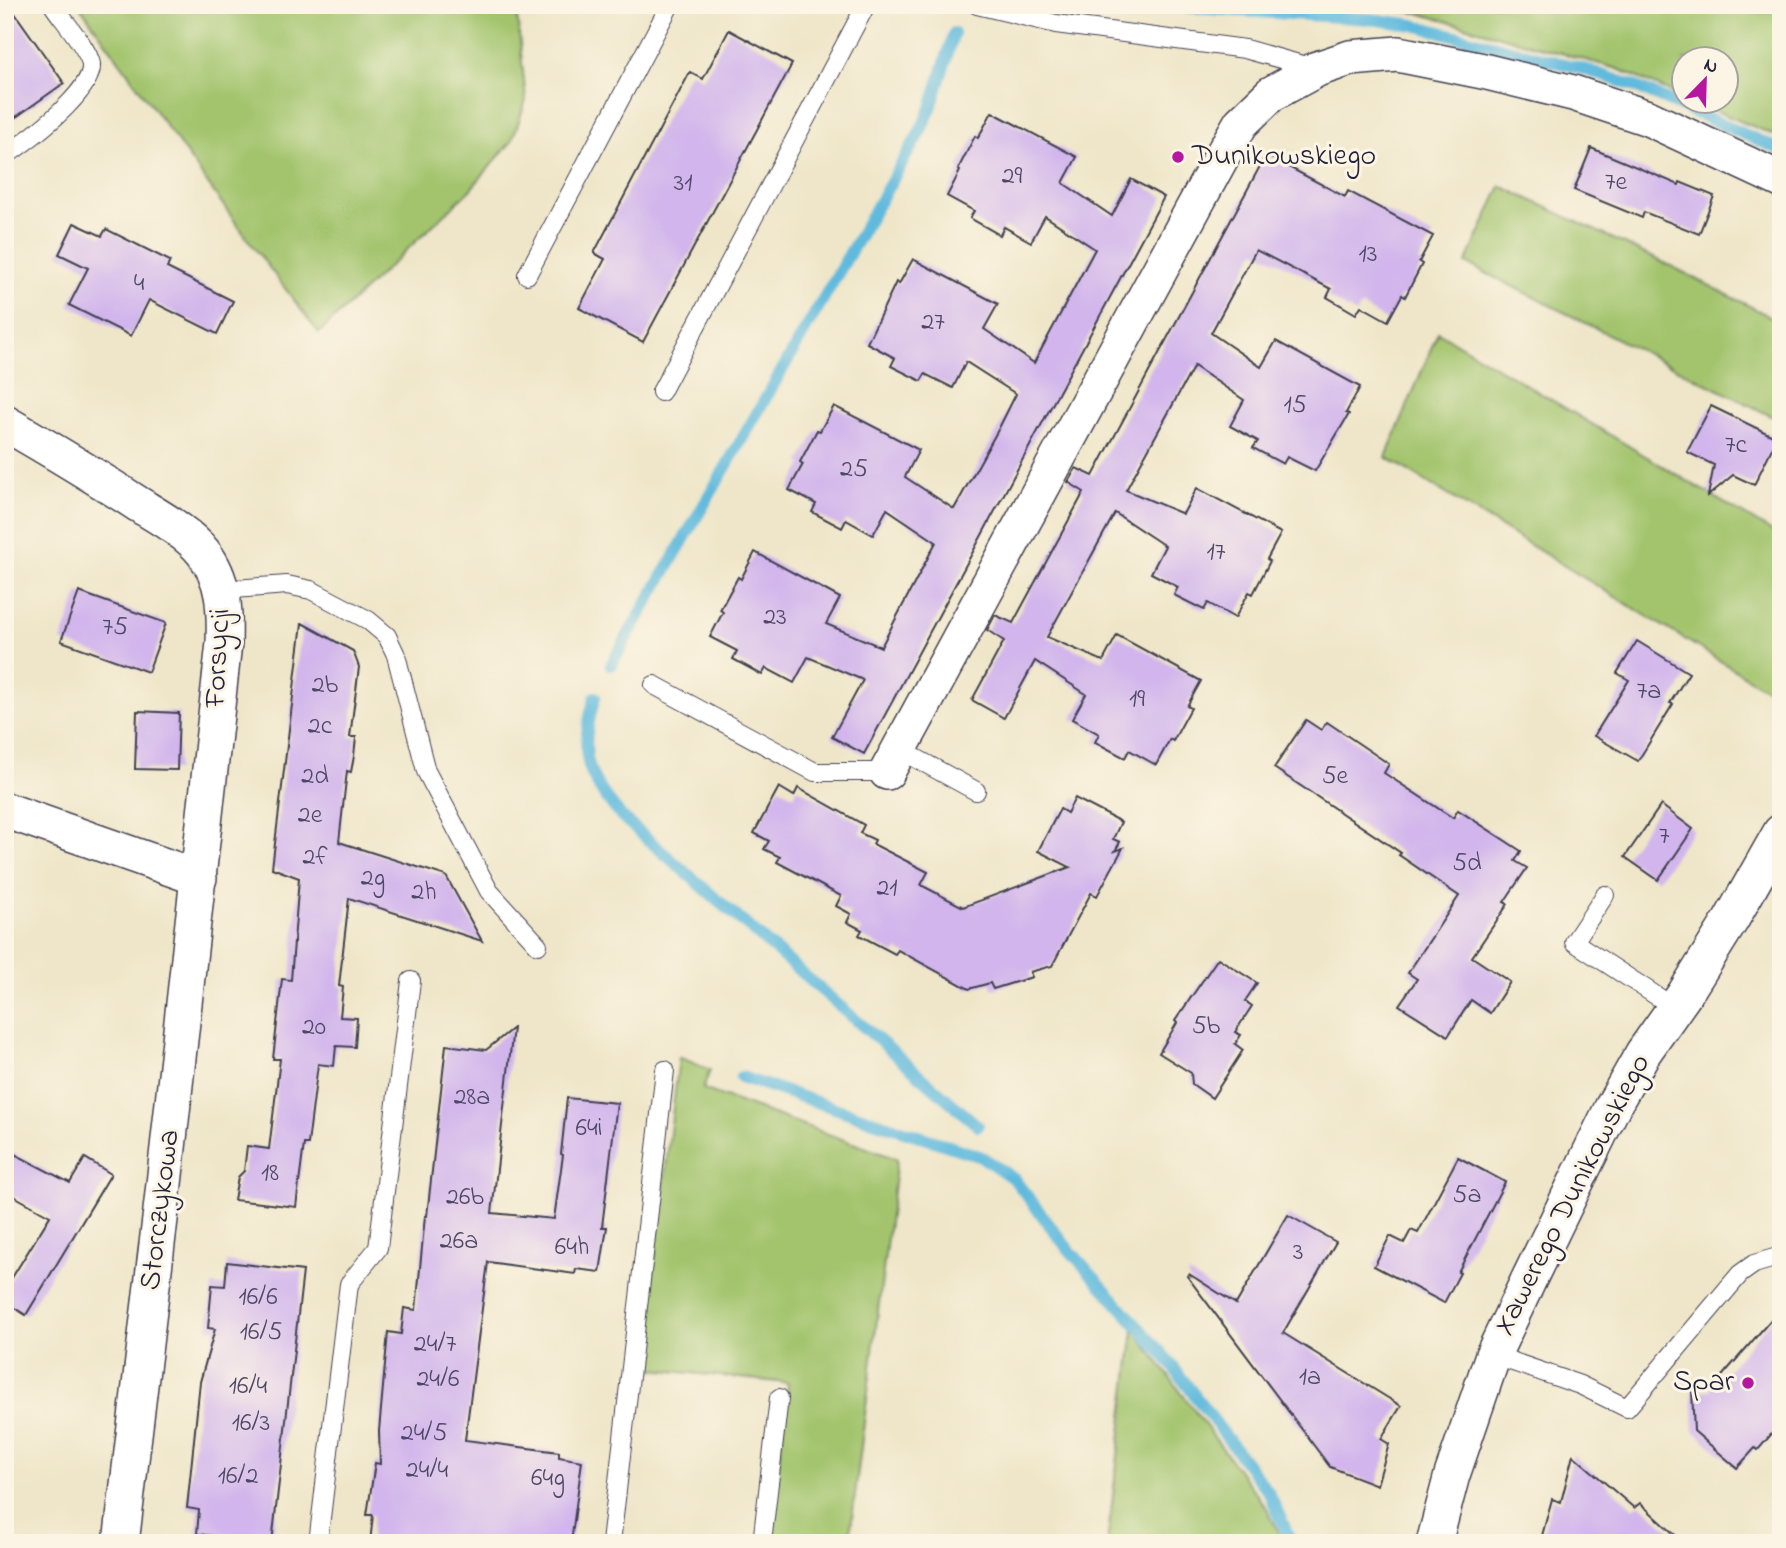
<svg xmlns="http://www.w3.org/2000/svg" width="1786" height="1548" font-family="'Indie Flower',sans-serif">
  <rect width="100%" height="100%" fill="#fcf5e5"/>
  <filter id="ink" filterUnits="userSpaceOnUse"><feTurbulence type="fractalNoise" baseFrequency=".0143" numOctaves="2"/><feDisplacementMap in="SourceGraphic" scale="14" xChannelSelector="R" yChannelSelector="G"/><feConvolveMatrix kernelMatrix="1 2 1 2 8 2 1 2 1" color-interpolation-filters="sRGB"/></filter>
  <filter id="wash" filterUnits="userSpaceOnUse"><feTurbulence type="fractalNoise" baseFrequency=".00686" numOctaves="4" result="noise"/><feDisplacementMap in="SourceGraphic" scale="28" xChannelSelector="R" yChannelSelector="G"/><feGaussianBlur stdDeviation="1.57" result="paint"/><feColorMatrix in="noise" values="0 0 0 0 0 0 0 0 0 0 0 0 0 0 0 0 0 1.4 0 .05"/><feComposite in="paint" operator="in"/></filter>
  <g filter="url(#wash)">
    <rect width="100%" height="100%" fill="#efe6c9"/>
    <!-- green -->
    <g fill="#a3c46d" stroke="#627354" stroke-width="2">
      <path d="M79 5H516L526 100 512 141 470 190 319 333 249 241Z"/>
      <path d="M1341 5H1781V138L1694 102H1726V60H1684V98L1618 69 1418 13Z"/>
      <path d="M1501 186 1675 268 1781 322V421L1466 263Z"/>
      <path d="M1438 332 1781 537V698L1386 457Z"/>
      <path d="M679 1057 710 1070 703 1089 897 1159 849 1543H770L788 1383 642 1368Z"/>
      <path d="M1134 1329 1268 1510 1284 1543H1107Z"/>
    </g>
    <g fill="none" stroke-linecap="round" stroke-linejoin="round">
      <!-- stream -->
      <g stroke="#60badd" stroke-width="12">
        <path d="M1147 5 1371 19 1414 25 1587 70 1634 86 1781 150"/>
        <path d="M611 665 920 132 931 108 954 33"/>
        <path d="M595 697C579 754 583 772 622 817L978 1126"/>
        <path d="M741 1077 982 1157 1014 1179 1065 1245 1167 1359 1269 1493 1292 1543"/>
      </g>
    </g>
    <g id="blocks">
      <!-- building -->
      <g fill="#d1b5ec">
        <path d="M5 5H9L64 83 16 117 5 101Z"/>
        <path d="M729 30 792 64 643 342 579 308 605 259 594 253 690 72 703 79Z"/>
        <path d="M992 112 1077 157 1063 183 1112 216 1131 179 1164 197 864 754 832 737 863 680 808 657 794 683 766 668 762 675 733 659 737 651 710 637 723 612 720 610 738 577 741 579 755 552 840 598 826 624 881 647 936 542 887 509 873 535 846 520 842 528 812 512 816 504 789 490 803 464 800 462 817 430 820 431 834 406 919 450 905 477 954 509 999 428 1016 394 966 362 953 388 925 374 921 381 891 366 895 358 867 343 896 282 899 284 913 259 998 304 984 329 1034 363 1095 249 1045 216 1031 242 1004 227 1000 235 970 218 974 211 947 196 960 171 958 169 975 136 978 138Z"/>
        <path d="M1591 148 1679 185 1680 182 1714 196 1699 234 1644 212 1642 218 1574 190Z"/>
        <path d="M1266 155 1345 197 1348 191 1433 236 1419 262 1422 264 1405 297 1402 295 1388 321 1361 306 1356 314 1327 297 1331 289 1256 250 1211 333 1261 367 1276 341 1360 387 1346 413 1349 414 1315 471 1287 457 1283 464 1253 448 1258 441 1230 426 1244 400 1194 366 1126 490 1183 514 1197 488 1281 533 1267 559 1270 561 1253 594 1249 592 1235 618 1208 603 1204 610 1174 595 1178 587 1151 573 1165 546 1115 513 1047 637 1103 661 1117 635 1201 681 1187 706 1191 708 1173 741 1170 739 1156 765 1129 750 1125 758 1095 742 1099 734 1072 719 1086 694 1035 661 1004 718 972 700 1004 641 987 630 995 615 1013 623 1084 492 1068 482 1076 468 1093 476Z"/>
        <path d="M74 223 102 236 106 229 170 261 167 268 233 301 217 334 149 300 131 336 69 305 88 268 59 254Z"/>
        <path d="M1711 406 1777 438 1754 485 1733 475 1708 496 1714 465 1687 452Z"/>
        <path d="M79 592 166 623 148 672 61 641Z"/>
        <path d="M302 623 353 651 359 667 350 737H356L354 756 351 772 347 771 339 842 446 876 482 941 349 898 339 986 343 987 340 1017 357 1018 355 1047 336 1046 334 1066 318 1064 308 1144H304L296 1207 234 1200 238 1177 244 1171 247 1146 269 1149 280 1059H273L282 979 291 980 299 878 272 868Z"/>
        <path d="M1637 641 1689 673 1670 703 1673 704 1638 761 1594 736 1629 680 1617 673Z"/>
        <path d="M137 711 179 713 177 770 135 769Z"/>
        <path d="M1306 720 1321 730 1327 722 1389 764 1384 773 1453 818 1458 810 1521 851 1515 861 1527 868 1504 902 1508 904 1472 957 1510 982 1490 1013 1471 1000 1448 1036 1399 1005 1417 979 1408 973 1459 896 1399 855 1401 853 1274 768Z"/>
        <path d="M779 787 794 796 798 788 864 825 860 833 875 840 873 844 928 872 921 885 963 907 1070 867 1038 851 1060 809 1067 813 1075 798 1121 822 1113 839 1120 842 1115 851 1123 848 1097 896 1091 893 1052 966 1030 972 1032 977 993 989 990 983 969 989 898 950 895 954 859 935 862 930 847 922 851 914 836 906 841 896 777 862 780 857 764 849 769 841 754 833Z"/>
        <path d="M1661 805 1693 829 1658 880 1625 857Z"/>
        <path d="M1218 958 1257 983 1245 1001 1252 1006 1235 1032 1241 1035 1235 1044 1243 1050 1212 1098 1192 1084 1191 1073 1159 1053 1177 1023 1175 1021Z"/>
        <path d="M513 1028 492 1213 554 1219 563 1155 561 1154 567 1098 617 1103 602 1227H607L600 1272 576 1269 575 1274 488 1262 465 1440 559 1452V1457L582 1461 571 1543H370L373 1515H367L375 1463 380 1464 379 1431 388 1332 401 1334 404 1308 416 1310 425 1216H427L446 1045 486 1050Z"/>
        <path d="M5 1149 70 1183 85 1158 111 1174 26 1315 5 1302V1289L50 1216 5 1191Z"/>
        <path d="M1458 1157 1505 1182 1458 1272 1460 1273 1444 1303 1374 1266 1390 1236 1404 1243 1411 1230 1418 1233Z"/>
        <path d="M1288 1215 1336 1242 1283 1333 1401 1406 1381 1439 1389 1444 1377 1485 1330 1467 1187 1276 1189 1274 1236 1304Z"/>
        <path d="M227 1262 303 1271 272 1543 197 1534 199 1510 187 1508 200 1382 215 1329 208 1328 212 1285 225 1286Z"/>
        <path d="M1781 1308V1423L1758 1450 1755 1448 1737 1468 1694 1431 1692 1391 1710 1390Z"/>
        <path d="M1573 1455 1634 1508 1640 1503 1684 1543H1540L1552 1499 1561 1502Z"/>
      </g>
    </g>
  </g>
  <g filter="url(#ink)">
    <use href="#blocks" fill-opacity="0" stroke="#413f50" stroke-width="2"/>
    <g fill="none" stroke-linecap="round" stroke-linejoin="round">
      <!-- lane casing -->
      <g stroke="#413f50" stroke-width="20">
        <g id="lane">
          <path d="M977 5 1056 24 1245 49 1313 68"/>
          <path d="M5 156C27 141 94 92 91 64 88 48 62 19 53 5"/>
          <path d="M527 275 670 5"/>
          <path d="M661 392 866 5"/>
          <path d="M221 590 287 585 311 590 368 620 387 636 396 655 426 771 489 891 538 945"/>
          <path d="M654 685 815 772H887"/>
          <path d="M899 749 976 791"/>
          <path d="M1605 895 1574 942 1675 1008"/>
          <path d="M1493 1355 1580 1385 1627 1408 1740 1274 1754 1264 1781 1256"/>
          <path d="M318 1543 349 1284 378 1248 411 981"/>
          <path d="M611 1543 665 1070"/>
          <path d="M762 1543 779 1398"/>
        </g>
      </g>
      <!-- street casing -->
      <g stroke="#413f50" stroke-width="38">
        <g id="street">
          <path d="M5 423C50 449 95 476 138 504 159 517 188 533 203 552 225 580 225 610 224 643L161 1211 121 1543"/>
          <path d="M887 772 1223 154 1241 123 1271 94 1317 69 1350 58 1398 54 1483 71 1573 93 1648 118 1781 180"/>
          <path d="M5 810 199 878"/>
          <path d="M1434 1543 1452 1475 1493 1355 1529 1279 1613 1106 1643 1053 1684 995 1731 920 1781 832"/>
        </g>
      </g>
      <!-- lane -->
      <use href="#lane" stroke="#fff" stroke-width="18"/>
      <!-- street -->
      <use href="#street" stroke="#fff" stroke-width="35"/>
    </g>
  </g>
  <!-- markers -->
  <g fill="#b5179e" stroke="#fcf5e5" stroke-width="2.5">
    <circle cx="1178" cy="157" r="7"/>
    <circle cx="1748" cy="1383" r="7"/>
  </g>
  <g text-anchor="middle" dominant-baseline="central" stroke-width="6" stroke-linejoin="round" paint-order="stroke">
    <!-- number labels -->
    <g font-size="26" fill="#4e4767">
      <text x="1012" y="177">29</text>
      <text x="1616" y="183">7e</text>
      <text x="683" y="184">31</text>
      <text x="1368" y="255">13</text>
      <text x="139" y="284">4</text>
      <text x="933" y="323">27</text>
      <text x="1295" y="406">15</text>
      <text x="1736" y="446">7c</text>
      <text x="854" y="470">25</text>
      <text x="1216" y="553">17</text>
      <text x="775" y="618">23</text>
      <text x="115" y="628">75</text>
      <text x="325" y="686">2b</text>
      <text x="1649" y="692">7a</text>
      <text x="1137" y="700">19</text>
      <text x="320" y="727">2c</text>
      <text x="315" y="777">2d</text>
      <text x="1335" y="777">5e</text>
      <text x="310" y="816">2e</text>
      <text x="1664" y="837">7</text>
      <text x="315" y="858">2f</text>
      <text x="1467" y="864">5d</text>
      <text x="373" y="879">2g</text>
      <text x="887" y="889">21</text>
      <text x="424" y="893">2h</text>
      <text x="1206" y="1027">5b</text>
      <text x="314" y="1028">20</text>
      <text x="472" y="1098">28a</text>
      <text x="589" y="1129">64i</text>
      <text x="270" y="1174">18</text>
      <text x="1467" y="1196">5a</text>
      <text x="465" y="1198">26b</text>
      <text x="459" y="1242">26a</text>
      <text x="572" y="1248">64h</text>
      <text x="1298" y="1253">3</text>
      <text x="258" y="1298">16/6</text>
      <text x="261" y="1333">16/5</text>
      <text x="435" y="1345">24/7</text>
      <text x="1310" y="1378">1a</text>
      <text x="438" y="1380">24/6</text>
      <text x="248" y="1387">16/4</text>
      <text x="251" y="1424">16/3</text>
      <text x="424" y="1434">24/5</text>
      <text x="427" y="1471">24/4</text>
      <text x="238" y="1477">16/2</text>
      <text x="548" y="1479">64g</text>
    </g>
    <!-- poi labels -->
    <g font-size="30" fill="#22223b" stroke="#fcf5e5" text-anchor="start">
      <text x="1192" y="157">Dunikowskiego</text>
      <text x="1734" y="1383" text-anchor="end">Spar</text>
    </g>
    <!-- street labels -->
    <g font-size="30" fill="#22223b" stroke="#fcf5e5">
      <text transform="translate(219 658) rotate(-87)">Forsycji</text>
      <text transform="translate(1573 1195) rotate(-63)">Xawerego Dunikowskiego</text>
      <text transform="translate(161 1210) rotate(-83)">Storczykowa</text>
    </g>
  </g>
  <!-- margin -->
  <rect width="1786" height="1548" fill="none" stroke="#fcf5e5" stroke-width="28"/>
  <!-- north arrow -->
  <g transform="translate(1705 80) rotate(23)"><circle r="33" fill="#fcf5e5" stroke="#a5a1a1" stroke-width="2"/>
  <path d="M0-5L12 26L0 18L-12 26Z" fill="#b5179e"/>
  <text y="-10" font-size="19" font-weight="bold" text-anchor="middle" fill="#22223b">N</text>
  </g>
</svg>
